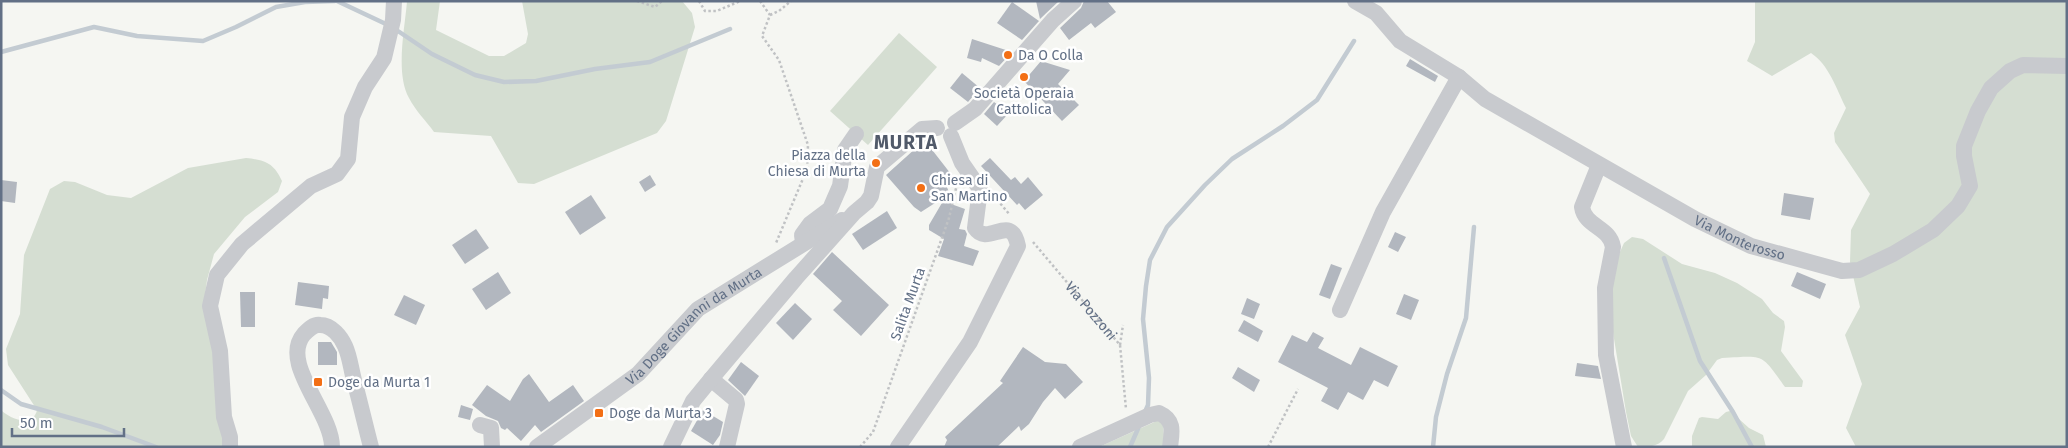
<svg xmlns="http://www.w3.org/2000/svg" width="2068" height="448" font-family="'Fira Sans',sans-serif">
  <rect width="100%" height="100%" fill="#f5f6f2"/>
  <!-- green -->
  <g fill="#d5ded2">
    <path d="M407 1H440L436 30 489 56H504L526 43 528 34 522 1H682L692 13 695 27 666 121 657 133 534 184 518 183 491 136 434 132C426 121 415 110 409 98 395 73 405 28 407 1Z"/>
    <path d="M1755 1H2067V447H1856L1846 428 1862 384 1845 335 1860 307 1850 262 1851 230 1870 194 1835 142 1834 133 1846 108C1836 88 1829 65 1811 53L1772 76 1747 61 1755 42Z"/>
    <path d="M899 33 937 67 868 145 830 111Z"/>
    <path d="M246 158C265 160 274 163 282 181L278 192 245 217 214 254 207 280 204 304 216 365 226 447H1V410C10 419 33 428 37 410L8 365 6 349 20 314 24 255 50 189 64 181 75 182 107 195 131 198 188 168Z"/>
    <path d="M1632 237 1643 239 1682 264 1715 273 1737 283 1762 299 1773 313 1784 321 1785 327 1781 351 1803 381 1802 387H1785C1760 352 1765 356 1722 358L1717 360 1706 375 1688 391 1664 439C1657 447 1648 447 1638 447L1631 436 1626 412 1607 296 1611 272 1624 243Z"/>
    <path d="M1730 411 1749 428 1763 435 1766 447H1692V436L1699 418 1702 417 1718 419 1726 412Z"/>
    <path d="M1159 420 1163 425 1165 447H1099Z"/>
  </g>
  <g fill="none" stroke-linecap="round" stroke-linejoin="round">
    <!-- stream -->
    <g stroke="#c3cbd2" stroke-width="4.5">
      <path d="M337 1 388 25"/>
      <path d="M395 29 432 54 475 75 504 82 536 81 595 69 650 62 730 29"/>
      <path d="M1 52 94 27 137 36 203 41 236 27 276 7 305 2 335 1"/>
      <path d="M1664 258 1700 361 1733 412 1752 447"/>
      <path d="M1 390 21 404 102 427 156 447"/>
      <path d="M1145 412 1148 405 1149 378 1143 319 1146 286 1150 260 1167 227 1205 185 1232 159 1283 126 1317 100 1354 41"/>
      <path d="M1130 447 1140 424"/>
      <path d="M1433 447 1436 417 1447 374 1466 318 1474 227"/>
    </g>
  </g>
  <!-- building -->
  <g fill="#b2b7bf">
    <path d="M1036 1H1059L1040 19Z"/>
    <path d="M1084 1H1107L1116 12 1095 28 1091 23 1069 40 1060 28 1081 8Z"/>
    <path d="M1012 2 1039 21 1022 40 997 23Z"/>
    <path d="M972 39 1012 52 999 66 982 58 981 62 967 58Z"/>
    <path d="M1410 59 1438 76 1435 82 1406 66Z"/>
    <path d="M1041 61 1070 70 1058 84 1079 105 1062 121 1024 81Z"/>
    <path d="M962 73 980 88 968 102 950 88Z"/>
    <path d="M994 102 1009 113 997 126 984 114Z"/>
    <path d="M931 138 938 146 933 151 954 178 946 185 949 192V190L951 204 965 209 959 229 965 230 967 234 964 246 979 251 973 266 938 256 944 239 929 230V225L946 196 921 212 914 207 886 175 926 139Z"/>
    <path d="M990 158 1011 180 1015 177 1021 184 1028 177 1043 195 1025 210 1019 203 1017 205 981 166Z"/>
    <path d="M650 175 656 185 645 192 639 182Z"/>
    <path d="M1 180 17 182 15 203 1 201Z"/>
    <path d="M1784 193 1814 198 1810 220 1781 215Z"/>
    <path d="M591 195 606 218 580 235 565 212Z"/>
    <path d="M887 211 897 228 863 250 852 234Z"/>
    <path d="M476 229 489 248 465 264 452 245Z"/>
    <path d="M1395 232 1406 237 1398 252 1388 247Z"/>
    <path d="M832 252 889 305 861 336 833 310 842 301 813 274Z"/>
    <path d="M1331 264 1342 268 1330 299 1319 295Z"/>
    <path d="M498 272 511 293 486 310 472 289Z"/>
    <path d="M1797 272 1826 284 1820 299 1791 286Z"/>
    <path d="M298 282 329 286 328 299 323 298 322 309 295 305Z"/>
    <path d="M240 292H255V327H241Z"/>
    <path d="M1404 294 1419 300 1411 320 1396 314Z"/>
    <path d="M404 295 425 305 416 325 394 315Z"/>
    <path d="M1247 298 1260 304 1254 319 1241 314Z"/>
    <path d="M795 303 812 319 793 340 776 323Z"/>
    <path d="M1244 320 1263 331 1258 342 1238 331Z"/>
    <path d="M1313 332 1324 338 1318 348 1351 365 1360 347 1398 366 1388 387 1374 380 1363 400 1348 392 1338 410 1321 401 1328 388 1278 362 1292 335 1307 342Z"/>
    <path d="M318 342H331L337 352V365H318Z"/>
    <path d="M1023 347 1045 362 1066 364 1083 382 1065 399 1055 388 1043 402 1029 424 1021 431 1019 426 997 447H944L947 440 945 437 1003 383 1000 381Z"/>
    <path d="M741 362 759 376 745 396 728 380Z"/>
    <path d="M1577 363 1598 366 1601 379 1575 376Z"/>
    <path d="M1238 367 1260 380 1254 392 1232 378Z"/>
    <path d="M529 374 549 402 573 385 584 401 541 432 535 425 521 441 507 428 505 430 501 428 498 421 486 416 472 405 487 385 510 401 523 379Z"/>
    <path d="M461 405 473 409 470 420 458 417Z"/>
    <path d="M703 410 723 422 720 435 713 445 691 431Z"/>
  </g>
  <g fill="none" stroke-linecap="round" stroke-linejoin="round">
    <!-- path -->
    <g stroke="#c0c2c4" stroke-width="2.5" stroke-dasharray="2.5 2.5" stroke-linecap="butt">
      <path d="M637 1 655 7 662 1"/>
      <path d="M699 1 705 11H717L740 1"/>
      <path d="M760 1 770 15 762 36 779 60 808 145 807 169 776 243"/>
      <path d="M770 15 779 11 791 1"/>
      <path d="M994 196 1010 215"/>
      <path id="s1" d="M1033 242 1120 345 1126 409"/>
      <path d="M1120 345 1123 325"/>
      <path d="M860 447 873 432 949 218 957 184"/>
      <path d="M1268 447 1298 389"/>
    </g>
    <!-- minor -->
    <g stroke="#c8cace" stroke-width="16">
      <path id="s2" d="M1355 1 1376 13 1400 41 1459 77 1485 99 1695 219 1751 246 1842 271 1859 270 1893 254 1933 230 1958 206 1970 186 1964 156V146L1978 111 1991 88 2010 71 2023 65 2067 66"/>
      <path d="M955 123 975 109 1053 20 1074 1"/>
      <path d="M1599 165 1582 207C1585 227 1610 227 1613 247L1605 288 1606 355 1624 447"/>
      <path d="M803 242 802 235 810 224 830 209 840 186 845 150 856 134"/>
      <path d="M1340 310 1383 212 1459 77"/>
      <path d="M711 379 736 400 737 404 727 447"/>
      <path d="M480 425 491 428 492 447"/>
      <path d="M230 447V437L224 417 220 351 210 306 217 275 242 244 311 186 337 174 348 159 352 117 365 87 384 58 393 20 394 1"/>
      <path d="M332 447C332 412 279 363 304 334 309 329 314 324 320 325 332 325 341 337 345 346 350 357 351 369 354 380 360 402 365 424 371 447"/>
      <path id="s3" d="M537 447 638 374 698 309 842 220"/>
      <path d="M671 447 693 401 711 379 796 278 854 213 867 202 871 196 877 167 922 129 937 128"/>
      <path d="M898 447 970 342 1018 246C1011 211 988 248 975 228L980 189 962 163 951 136"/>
      <path d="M1080 447 1150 415 1159 413C1175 420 1172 432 1170 447"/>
    </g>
  </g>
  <!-- markers -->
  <g fill="#f36f15" stroke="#fff" stroke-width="2">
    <circle cx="1008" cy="55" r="5"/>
    <circle cx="1024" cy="77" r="5"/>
    <circle cx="876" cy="163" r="5"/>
    <circle cx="921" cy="188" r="5"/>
    <rect x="313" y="377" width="10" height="10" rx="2.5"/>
    <rect x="594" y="408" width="10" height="10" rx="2.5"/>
  </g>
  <g text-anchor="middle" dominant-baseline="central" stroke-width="5" stroke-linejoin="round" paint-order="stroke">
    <!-- poi labels -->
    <g font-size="14" fill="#627086" stroke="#fff" text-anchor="start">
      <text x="1018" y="55">Da O Colla</text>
      <text x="1024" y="93" text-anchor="middle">Società Operaia<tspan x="1024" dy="16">Cattolica</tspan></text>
      <text x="866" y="155" text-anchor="end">Piazza della<tspan x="866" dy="16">Chiesa di Murta</tspan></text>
      <text x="931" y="180">Chiesa di<tspan x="931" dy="16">San Martino</tspan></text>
      <text x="328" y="382">Doge da Murta 1</text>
      <text x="609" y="413">Doge da Murta 3</text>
    </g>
    <!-- street labels -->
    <g font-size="14" fill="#627086" stroke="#fff">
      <text stroke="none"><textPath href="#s2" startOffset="455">Via Monterosso</textPath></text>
      <text transform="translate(908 304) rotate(-70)">Salita Murta</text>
      <text stroke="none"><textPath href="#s1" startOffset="90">Via Pozzoni</textPath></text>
      <text stroke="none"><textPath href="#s3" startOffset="199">Via Doge Giovanni da Murta</textPath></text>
    </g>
    <!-- district labels -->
    <g font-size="19" font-weight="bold" letter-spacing="1" fill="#515a6a" stroke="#fff">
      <text x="906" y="142">MURTA</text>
    </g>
  </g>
  <!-- border -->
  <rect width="2068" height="448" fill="none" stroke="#627086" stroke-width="5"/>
  <!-- scale -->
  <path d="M12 428v8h112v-8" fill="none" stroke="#627086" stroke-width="2.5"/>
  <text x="20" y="428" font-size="15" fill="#627086" stroke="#ffffff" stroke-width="4" paint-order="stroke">50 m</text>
</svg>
